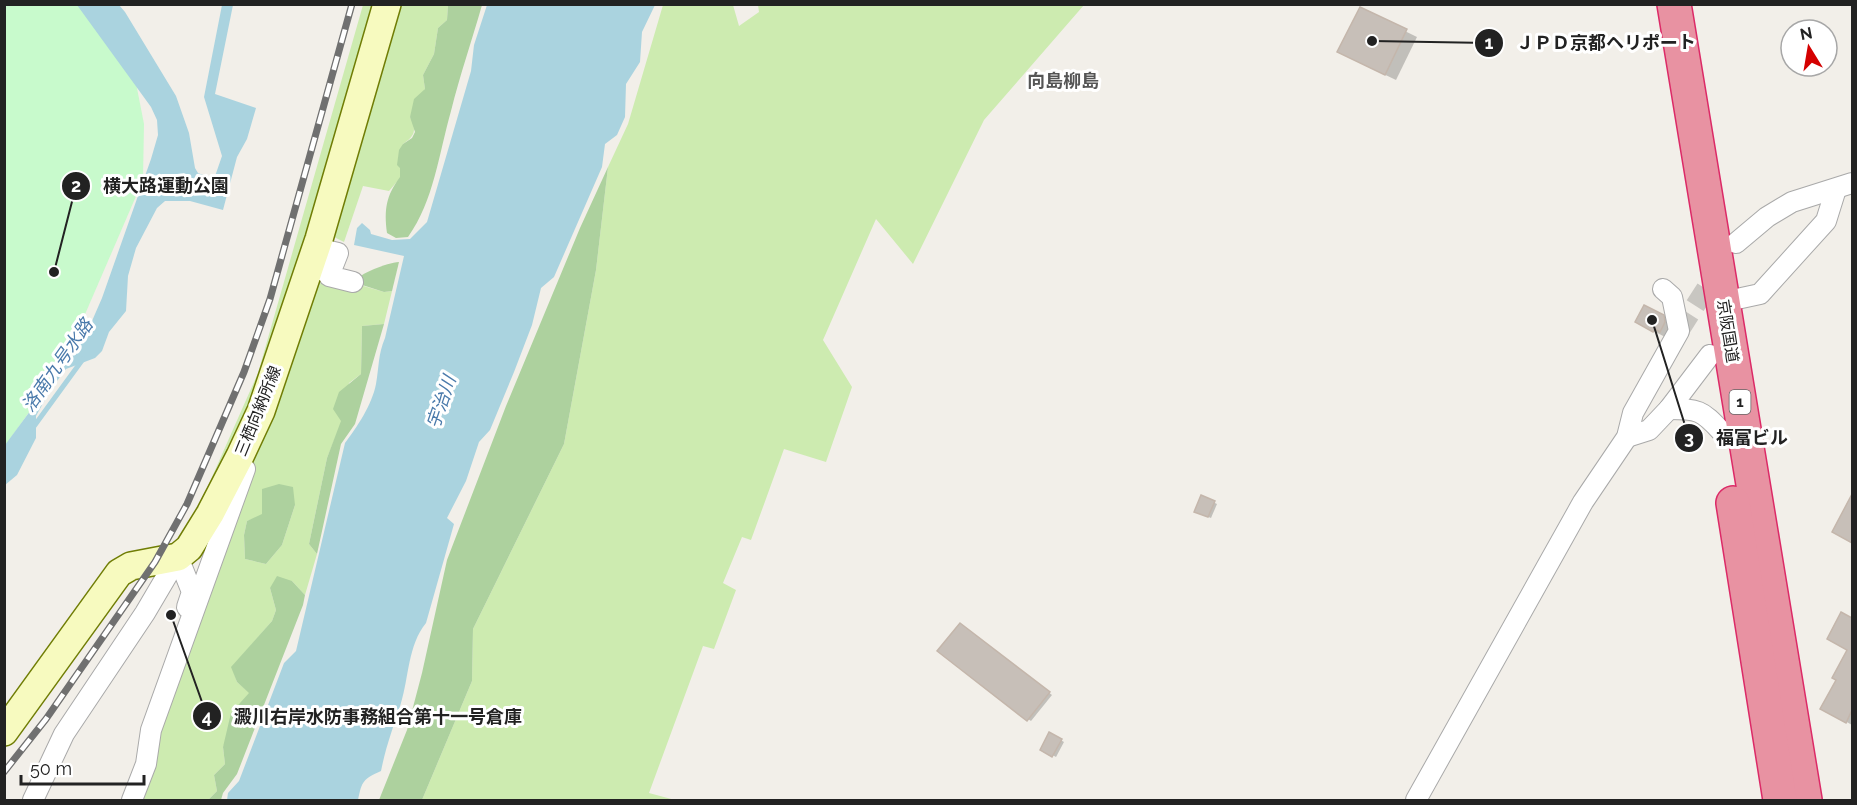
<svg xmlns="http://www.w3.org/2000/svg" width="1857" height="805" font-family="Raleway,'Noto Sans JP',sans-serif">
  <rect width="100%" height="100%" fill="#f2efe9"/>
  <!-- grass -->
  <g fill="#cdebb0" fill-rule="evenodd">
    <path d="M363 5H378L251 420 182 537 208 486 258 373Z"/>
    <path d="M397 5H448L447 20 438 28 434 54 423 75 425 89 410 117C417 130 415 136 403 144L400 168 401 177 389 191 363 186 344 242 328 234Z"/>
    <path d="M663 5H733L739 26 759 12 758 5H1084L984 120 913 264 876 219 823 340 852 387 826 462 784 449 751 540 742 537 723 583 736 590 714 649 703 646 649 793 675 800H422L472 681 473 629 564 444 596 270 608 167 628 124Z"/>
    <path d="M325 250 330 276 384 292 392 291 384 324 362 326 361 374 349 383 342 421 327 458 309 544 317 554 305 595 292 581 270 588 276 610 272 621 232 667 237 682 250 693 223 747 225 764 214 775 217 791 208 800H132ZM295 505 282 545 266 564 245 559 244 535 247 521Z"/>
  </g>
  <!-- forest -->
  <g fill="#add19e">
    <path d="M448 5H482C472 40 460 75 451 111 439 153 434 201 408 237L396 238 387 233C384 209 386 196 400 177V168L397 165 399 150 403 144 412 138 415 132 410 117 414 99 425 89 423 75 434 54 438 28 447 20Z"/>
    <path d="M608 167 596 270 564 444 473 629 472 681 422 800H379L407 730 422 673 447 560 506 406 580 228Z"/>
    <path d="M399 262 392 291 384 292 353 282C361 273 386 263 399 262Z"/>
    <path d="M384 324 355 424 341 444 317 554 309 544 327 458 341 421 333 409 339 392 361 374 362 326Z"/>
    <path d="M279 484 293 487 295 505 282 545 266 564 245 559 244 535 247 521 262 514V489Z"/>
    <path d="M277 576 292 581 305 595 303 605 237 774 223 793 221 800H208L217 791 214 775 225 764 223 747 231 713 249 693 237 682 231 667 272 621 276 610 270 588Z"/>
  </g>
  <!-- park -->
  <path fill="#c8facc" d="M5 5H78L136 83 144 124 143 180 64 363 5 446Z"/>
  <!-- water -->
  <g fill="#aad3df">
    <path d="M77 5H119L125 12 176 96 189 133 195 168 198 173 203 175 202 179 213 182 222 156 204 97 222 5H233L215 94 256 108 247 139 237 157 223 210 190 201H165L157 208 136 248 128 276 126 311 109 332 102 351 95 358 66 369 51 389 36 416V438L17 475 5 485V445L85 337 102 298 151 159 158 135 157 120 151 107Z"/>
    <path d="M487 5H655L642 32 640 62 626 84 625 117 617 135 605 144 602 167 554 277 541 288 532 325 514 372 490 430 479 442 466 481 447 518 454 524 426 623C408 645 409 677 401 703 393 728 386 746 381 771 363 779 362 781 358 800H227L228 793 239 781 284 663 296 651 345 443C357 427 372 405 376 384 379 368 378 354 385 338L404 256 354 245 357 228 362 223 370 230 371 234 392 240 410 239 427 222 471 71 474 45Z"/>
  </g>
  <!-- shadow -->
  <g fill="#0003">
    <path d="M1360 9 1417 37 1396 80 1350 58Z"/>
    <path d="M1663 317 1674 323 1671 336 1666 334 1665 337 1637 322Z"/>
    <path d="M1202 497 1217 504 1211 518 1199 513Z"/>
    <path d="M1852 497V541L1834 531Z"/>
    <path d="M1842 614 1852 620V725L1822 708 1838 680 1849 650Z"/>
    <path d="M963 626 1052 695 1031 721 1028 719Z"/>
    <path d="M1050 734 1064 742 1056 757 1042 749Z"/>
  </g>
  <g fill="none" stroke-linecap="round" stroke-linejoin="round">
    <!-- stream -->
    <path stroke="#aad3df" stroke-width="5" d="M32 429 83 359"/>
  </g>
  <!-- building -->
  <g fill="#c7bfb8" stroke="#c4b6ab" stroke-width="1.5">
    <path d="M1360 7 1407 29 1385 75 1337 52Z"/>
    <path d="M1644 305 1664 315 1665 322 1660 332 1655 329 1653 332 1635 322Z"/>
    <path d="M1852 494V543L1832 532Z"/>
    <path d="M1201 495 1215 501 1208 517 1194 512Z"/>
    <path d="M1841 612 1852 618V710L1846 723 1820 709 1836 680 1832 678 1847 650 1827 639Z"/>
    <path d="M960 623 1050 692 1027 721 937 651Z"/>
    <path d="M1049 732 1062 739 1052 757 1040 750Z"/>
  </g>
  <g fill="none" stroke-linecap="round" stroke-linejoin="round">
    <!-- street-tunnel -->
    <path stroke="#c8c6c1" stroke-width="20" stroke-dasharray="20 10" stroke-linecap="butt" d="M1679 331 1718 270"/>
    <!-- street casing -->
    <g stroke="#a9a9a9" stroke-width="22">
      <g id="street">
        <path d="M1736 243 1767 217 1792 202 1852 183"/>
        <path d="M318 270 325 250 338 253 329 276 353 282"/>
        <path d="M1723 302 1760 294 1826 221 1836 189"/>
        <path d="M1669 409C1698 409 1702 410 1721 431"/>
        <path d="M1627 437 1649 430 1669 409 1710 355"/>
        <path d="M178 557 192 592 187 607"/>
        <path d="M33 800 64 734 145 613 178 557"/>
        <path d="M132 800 146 764 151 730 245 469"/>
        <path d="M1416 800 1583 502 1627 437 1633 413 1679 331 1672 297 1663 289"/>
      </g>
    </g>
    <!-- secondary casing -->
    <g stroke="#707d05" stroke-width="30">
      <path id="secondary" d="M4 732 119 573 131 566 178 557 189 548 210 514 240 456 261 411 319 239 387 4"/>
    </g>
    <!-- highway casing -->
    <g stroke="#dc2a67" stroke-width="36">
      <g id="highway">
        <path d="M1674 4 1805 800"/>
        <path d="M1733 503 1780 800"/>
      </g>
    </g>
    <!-- street -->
    <use href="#street" stroke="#fff" stroke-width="20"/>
    <!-- secondary -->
    <use href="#secondary" stroke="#f7fabf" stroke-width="27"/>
    <!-- highway -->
    <use href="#highway" stroke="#e892a2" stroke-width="33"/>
    <!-- rail casing -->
    <g stroke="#707070" stroke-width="7">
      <path id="rail" d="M4 772 46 719 155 562 187 504 244 372 270 299 352 4"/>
    </g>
    <!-- rail -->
    <use href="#rail" stroke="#fff" stroke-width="4.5" stroke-dasharray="14" stroke-linecap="butt"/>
  </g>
  <g text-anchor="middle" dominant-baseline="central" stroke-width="6" stroke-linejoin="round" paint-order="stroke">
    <!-- shield labels -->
    <rect fill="#fff" stroke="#646464" stroke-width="1.5" x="1729.5" y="390" width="21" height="24" rx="4.5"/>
    <g font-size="15" font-weight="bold" fill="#222">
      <text x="1740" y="402">1</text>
    </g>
    <!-- street labels -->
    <g font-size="16" fill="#222" stroke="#fff">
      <text transform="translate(1728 331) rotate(81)">京阪国道</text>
      <text transform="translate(258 411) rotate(-68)">三栖向納所線</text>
    </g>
    <!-- neighbourhood labels -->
    <g font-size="18" font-weight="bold" fill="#555" stroke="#fff">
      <text x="1063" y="80">向島柳島</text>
    </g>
    <!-- water labels -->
    <g font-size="18" font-style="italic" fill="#4a7aab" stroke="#fff">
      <text transform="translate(57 365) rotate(-55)">洛南九号水路</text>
      <text transform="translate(441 402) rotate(-71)">宇治川</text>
    </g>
  </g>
  <!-- callouts -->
  <path fill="none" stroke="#222" stroke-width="2" d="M1372 41L1489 43M54 272L76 186M1652 320L1689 438M171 615L207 716"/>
  <g fill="#222" stroke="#fff" stroke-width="2">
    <circle cx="1372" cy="41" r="6"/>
    <circle cx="54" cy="272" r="6"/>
    <circle cx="1652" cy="320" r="6"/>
    <circle cx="171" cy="615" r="6"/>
    <circle cx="1489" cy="43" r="15"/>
    <circle cx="76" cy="186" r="15"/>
    <circle cx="1689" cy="438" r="15"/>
    <circle cx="207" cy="716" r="15"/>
  </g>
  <g font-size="18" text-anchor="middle" font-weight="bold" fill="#fff">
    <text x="1489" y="49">1</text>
    <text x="76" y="192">2</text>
    <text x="1689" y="444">3</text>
    <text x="207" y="723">4</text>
  </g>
  <g font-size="18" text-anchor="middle" font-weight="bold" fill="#222" stroke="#fff" stroke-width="6" stroke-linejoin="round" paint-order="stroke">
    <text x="1606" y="49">ＪＰＤ京都ヘリポート</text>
    <text x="166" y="192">横大路運動公園</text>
    <text x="1752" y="444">福富ビル</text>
    <text x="378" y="723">澱川右岸水防事務組合第十一号倉庫</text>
  </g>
  <!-- border -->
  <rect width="1857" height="805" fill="none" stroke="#222222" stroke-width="12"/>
  <!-- north arrow -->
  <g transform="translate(1809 48) rotate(349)"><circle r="28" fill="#ffffff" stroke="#a7a7a7" stroke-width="1.5"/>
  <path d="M0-4.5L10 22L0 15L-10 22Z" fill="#d40000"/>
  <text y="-9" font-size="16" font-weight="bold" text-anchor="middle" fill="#222222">N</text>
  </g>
  <!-- scale -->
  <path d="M21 775v9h123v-9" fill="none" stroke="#222222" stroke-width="3"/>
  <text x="30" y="775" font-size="18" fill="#222222" stroke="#ffffff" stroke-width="4.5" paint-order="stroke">50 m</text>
</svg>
